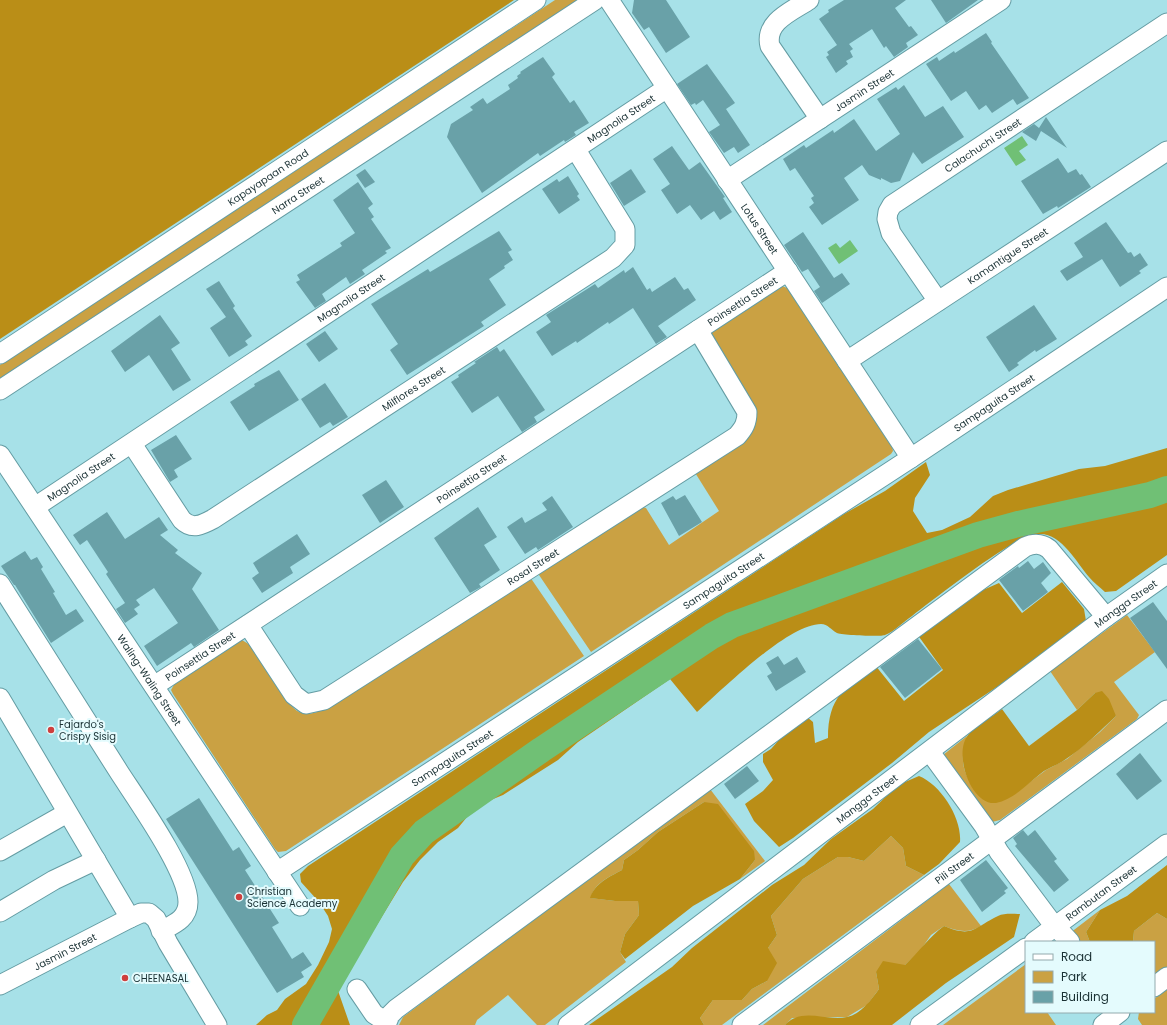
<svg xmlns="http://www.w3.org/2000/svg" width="1167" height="1025" font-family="Poppins,sans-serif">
  <rect width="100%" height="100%" fill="#a7e1e8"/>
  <!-- green -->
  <g fill="#caa143">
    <path d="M555 0H578L0 382V365Z"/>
    <path d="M780 285 787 288 891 442 893 451 891 454 591 652 537 572 639 506 646 508 669 545 719 511 694 471 750 433 711 334 712 330Z"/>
    <path d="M530 577 584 656 286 851 278 852 275 849 173 694 171 690 175 683 242 640 250 645C260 659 285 705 299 712 305 715 311 714 317 712Z"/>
    <path d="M1127 615 1155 652 1114 682 1139 715 1137 719 1000 820 992 822 943 755 967 736C958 764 964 776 982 798L1026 785 1046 770 1067 759 1100 732 1116 716 1095 693 1077 710 1050 671Z"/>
    <path d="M710 789 765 861 740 879 755 860 704 802 658 832 638 850 624 860 622 870C609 877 594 883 591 898L615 901H638L639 915 625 934 620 952 626 962 545 1025H537L508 995 477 1020 475 1025H399L403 1017Z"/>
    <path d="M891 836 903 848 906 866 924 875 722 1025H704L700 1018 713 1000H742L752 989 767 981 768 948 777 935 771 916 803 879 838 857H848L864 861Z"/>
    <path d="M949 884 981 926C968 934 957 931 944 926L931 935 919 952 905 965 876 972 879 989 867 1005 847 1017 792 1018 785 1025H763Z"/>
    <path d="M1100 910 1086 932 1090 942H1077L1070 933Z"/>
    <path d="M1157 913 1167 919V967L1154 976V942H1133L1134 931Z"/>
    <path d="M1026 964V1012H1047L1056 1025H943Z"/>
    <path d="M1167 989V1025H1142L1138 1019 1139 1012H1154V999Z"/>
  </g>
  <!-- forest -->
  <g fill="#ba8e17">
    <path d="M0 0H514L0 339Z"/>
    <path d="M1167 448V555L1116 591 1105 592C1100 587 1094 583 1089 577 1077 563 1061 532 1038 534 1013 536 936 598 912 616 904 621 894 632 885 635 881 637 840 635 837 633 831 630 828 624 821 624 788 624 723 689 697 712L670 679 578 742 558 760 503 795 476 806 458 828 438 842 420 860 403 882 375 928 342 974 336 985 350 1025H256L267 1015 277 1010 285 999 306 984 318 965 329 942 332 929 328 916 319 902 301 882 300 874 308 866 844 514 885 491 926 462 930 475 915 498 913 511 927 533 942 530 970 517 993 496 1008 490 1079 469 1105 466Z"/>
    <path d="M1062 582 1084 609 1086 621 1018 673 929 732 892 763 793 838 779 847 754 821 745 804 763 791 773 780 763 762V754L771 749 788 730 807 717 813 722 815 743 828 738C828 697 845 687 875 665L904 701 943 670 917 634 974 594 999 583 1022 613Z"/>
    <path d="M1102 691 1109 699 1116 716C1102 729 1082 749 1066 759 1059 764 1051 767 1044 771 1030 781 1014 800 996 803 971 806 953 754 968 735 975 726 992 717 1002 709L1029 746 1077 710 1095 693Z"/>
    <path d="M919 776C941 785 962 818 960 842L939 864 924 875 906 866 903 848 891 836 864 861 848 857H838L803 879 771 916 777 935 768 948 777 963 767 981 752 989 742 1000H713L700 1018 704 1025H589L672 967 692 948 772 885 804 865 831 839 873 809 898 785Z"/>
    <path d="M704 802 718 804 754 851 755 860 740 879 693 906 625 959 620 952 625 934 639 915 638 901H615L590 898C595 883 609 877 622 870L624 860 638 850 658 832Z"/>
    <path d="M1167 865V919L1157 913 1134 931 1133 942H1090L1086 932 1100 910 1127 896Z"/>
    <path d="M1020 914 1014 937 946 983 892 1025H785C803 1006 826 1022 847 1017 861 1014 871 1000 879 989L876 972 883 961 905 965C919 952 929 937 944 926 973 938 973 928 998 916 1004 913 1013 914 1020 914Z"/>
  </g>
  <!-- water -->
  <g fill="#70c075">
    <path d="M1022 136 1028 145 1019 151 1026 160 1016 166 1004 148Z"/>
    <path d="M850 240 858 251 839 264 828 248 836 243 840 248Z"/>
  </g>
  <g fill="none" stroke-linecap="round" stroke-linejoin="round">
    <!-- river -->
    <path stroke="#70c075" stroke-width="26" d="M305 1025 402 856 424 832 541 750 712 636 732 625 978 535 1018 524 1150 495 1167 489"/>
  </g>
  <!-- building -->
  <g fill="#69a1a8">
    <path d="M634 0H666L690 37 666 53 649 27 644 30 632 13Z"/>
    <path d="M844 0H906L895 8 909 27 911 26 918 35 906 43 908 47 894 57 886 46 884 48 872 29 849 44 853 49 850 51 853 57 846 61 848 64 836 73 826 57 829 55 827 52 837 45 819 19 829 12 828 10Z"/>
    <path d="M931 0H978L946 23Z"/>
    <path d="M986 33 992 42 991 43 1029 98 1017 105 1013 99 992 113 986 105 979 110 966 91 951 101 926 64 937 57 939 61 954 51 955 53Z"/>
    <path d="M543 57 555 74 552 77 570 103 574 100 589 123 574 132 576 135 565 142 564 140 540 156 538 153 482 193 447 137 451 124 473 110 470 107 483 98 487 104 510 89 508 85 518 78 517 76 521 73 520 72Z"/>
    <path d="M707 64 735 103 726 109 750 145 738 153 734 147 724 153 709 132 720 125 703 100 696 105 695 103 691 105 677 84Z"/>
    <path d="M904 85 925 117 943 106 964 137 922 164 913 152 900 181 891 183 881 178V180L869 175 862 165 844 178 859 200 822 225 809 207 814 203 811 198 814 196 795 168 790 171 783 159 804 145 806 148 833 130 834 133 854 119 876 151 900 134 877 99 896 87 898 90Z"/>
    <path d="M1046 117 1067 148 1041 131 1036 141 1022 132 1034 124 1039 128Z"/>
    <path d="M672 146 689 170 700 162 725 197 723 198 732 212 720 220 714 211 701 220 690 205 677 214 661 190 670 184 653 159Z"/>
    <path d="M1058 158 1068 173 1076 169 1080 175 1082 174 1091 187 1058 208 1057 206 1043 214 1021 181Z"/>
    <path d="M365 169 375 182 365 188 356 175Z"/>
    <path d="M631 169 646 192 624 206 610 183Z"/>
    <path d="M568 176 579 194 577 196 580 200 559 214 542 189 557 179 559 182Z"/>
    <path d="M358 182 373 204 368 208 374 217 371 219 391 248 385 251 387 253 362 270 365 274 350 284 346 277 322 294 326 301 315 308 296 282 300 280 297 275 342 246 340 243 355 233 333 200Z"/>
    <path d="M1106 222 1128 253 1131 252 1134 257 1140 253 1148 265 1139 271 1141 273 1120 287 1102 259 1067 281 1060 271 1083 257 1074 243Z"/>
    <path d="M499 231 512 250 508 252 513 260 504 266 505 268 489 279 506 305 481 322 484 326 407 375 390 350 398 344 371 304 428 269 430 272Z"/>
    <path d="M803 232 834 278 842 273 850 284 822 303 814 291 820 287 808 269 802 272 784 245Z"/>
    <path d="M633 267 647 290 650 288 652 292 675 277 684 290 688 288 696 300 658 326 667 337 656 344 633 308 609 324 608 322 577 343 576 341 552 356 536 332 551 322 546 315 595 284 598 288 624 270 625 273Z"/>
    <path d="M219 281 235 306 233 308 252 336 245 341 248 345 229 357 210 328 226 317 206 289Z"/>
    <path d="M1034 305 1057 339 1036 352 1035 350 1017 363 1019 365 1009 372 986 337Z"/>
    <path d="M160 315 180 343 171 349 191 380 173 391 149 355 125 372 111 351Z"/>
    <path d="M325 331 338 349 319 362 306 344Z"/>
    <path d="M497 347 500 352 504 349 545 410 534 417 537 422 522 432 498 396 472 413 451 382 459 377 458 375 476 363 474 362Z"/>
    <path d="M279 370 299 400 249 431 230 402 255 386 254 384Z"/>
    <path d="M325 383 348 417 333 426 330 422 320 428 301 399Z"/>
    <path d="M176 435 192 459 174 470 178 477 170 482 151 450Z"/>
    <path d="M386 480 404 507 380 523 362 495Z"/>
    <path d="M685 495 702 522 679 536 661 503 673 496 676 500Z"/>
    <path d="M552 496 573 527 538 550 536 547 525 554 507 527 522 517 525 523 547 510 542 503Z"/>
    <path d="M478 507 497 537 484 545 500 570 479 584 481 587 470 593 434 538Z"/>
    <path d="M107 512 125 539 159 517 168 530 160 535 178 550 175 553 202 573 192 589 219 630 194 647 191 643 157 666 144 646 178 623 154 588 136 600 140 605 134 609 138 614 125 623 116 609 125 603 106 574 108 572 87 540 80 545 73 535Z"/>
    <path d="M297 534 310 554 290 567 293 573 262 593 252 578 259 573 253 563Z"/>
    <path d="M25 551 31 560 37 557 43 567 41 569 55 592 53 593 66 615 76 609 84 621 51 643 15 585H14L1 566Z"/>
    <path d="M1028 561 1034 569 1043 562 1051 573 1041 583 1048 592 1023 611 999 580 1018 566 1019 568Z"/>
    <path d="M1153 602 1167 621V669L1130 618Z"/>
    <path d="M918 639 942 669 905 698 880 667Z"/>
    <path d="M778 656 784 665 797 657 806 672 776 691 767 676 772 673 766 663Z"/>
    <path d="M1140 753 1162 781 1137 800 1116 774Z"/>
    <path d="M747 766 759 781 735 799 724 784Z"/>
    <path d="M199 798 233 851 239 847 251 866 245 870 279 923 272 927 292 959 303 952 312 965 301 972 304 977 277 993 166 819Z"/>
    <path d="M1023 830 1028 836 1035 830 1057 859 1054 861 1069 880 1054 892 1015 846 1017 844 1013 838Z"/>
    <path d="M986 860 1008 888 1004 891 1006 893 982 912 960 880Z"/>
  </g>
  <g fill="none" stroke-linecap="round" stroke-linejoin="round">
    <!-- minor casing -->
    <g stroke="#649ca3" stroke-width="21">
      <g id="minor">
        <path id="s1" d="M609 0 911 458"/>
        <path d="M809 0C792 11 764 22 770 46L820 119"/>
        <path id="s2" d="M727 180 1001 0"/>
        <path id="s3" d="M938 301 891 233 887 219 888 212 892 205 1167 23"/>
        <path id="s4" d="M0 354 536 0"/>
        <path id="s5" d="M847 361 1167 151"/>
        <path id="s6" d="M0 390 595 0"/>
        <path id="s7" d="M132 444 182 520C192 530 202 525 213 519L613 258 625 245V229L576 150"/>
        <path id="s8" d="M0 455 300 906"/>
        <path id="s9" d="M35 507 667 88"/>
        <path d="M0 584C40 647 79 709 119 772 137 800 188 871 188 902 188 919 174 924 161 931"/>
        <path id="s10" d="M248 625 294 695 306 704 324 700 737 436C744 428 747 423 747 412L698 330"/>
        <path id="s11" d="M154 686 788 271"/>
        <path d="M0 698 130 918"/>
        <path d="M930 752 984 826 999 852 1049 919 1070 942"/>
        <path d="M0 851 67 813"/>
        <path id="s12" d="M277 872 911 458 1167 287"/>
        <path d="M0 912 54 880 96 860"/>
        <path id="s13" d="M1034 942 1167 844"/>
        <path id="s14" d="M0 985 130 918 141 913H149L156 919 168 943 217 1025"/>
        <path d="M1154 987 1167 977"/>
        <path d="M357 989 374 1014 386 1022"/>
        <path d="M386 1025 390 1015 396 1009 1025 547C1034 543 1041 543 1049 549L1106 617"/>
        <path id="s15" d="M568 1025 1106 617 1167 574"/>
        <path id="s16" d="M742 1025 1167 710"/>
        <path d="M920 1025 1026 948"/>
        <path d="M1103 1025 1120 1012"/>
      </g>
    </g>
    <!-- minor -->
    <use href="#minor" stroke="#fff" stroke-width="19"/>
  </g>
  <!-- markers -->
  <g fill="#ce3f3d" stroke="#e4fbfd" stroke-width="1.5">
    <circle cx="51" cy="730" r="4"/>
    <circle cx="239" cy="897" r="4"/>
    <circle cx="125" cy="978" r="4"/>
  </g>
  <g text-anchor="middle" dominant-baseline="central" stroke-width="4" stroke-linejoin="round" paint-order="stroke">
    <!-- street labels -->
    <g font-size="10" fill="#1a3134" stroke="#e4fbfd">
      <text stroke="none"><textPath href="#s2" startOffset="164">Jasmin Street</textPath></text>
      <text stroke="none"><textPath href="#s9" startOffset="703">Magnolia Street</textPath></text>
      <text stroke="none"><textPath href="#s3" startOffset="221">Calachuchi Street</textPath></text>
      <text stroke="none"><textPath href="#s4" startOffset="321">Kapayapaan Road</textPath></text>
      <text stroke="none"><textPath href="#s6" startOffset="356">Narra Street</textPath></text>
      <text stroke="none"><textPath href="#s1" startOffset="274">Lotus Street</textPath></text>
      <text stroke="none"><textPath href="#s5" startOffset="192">Kamantigue Street</textPath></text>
      <text stroke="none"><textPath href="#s9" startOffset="379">Magnolia Street</textPath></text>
      <text stroke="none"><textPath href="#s11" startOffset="703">Poinsettia Street</textPath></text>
      <text stroke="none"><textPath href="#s7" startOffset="364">Milflores Street</textPath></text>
      <text stroke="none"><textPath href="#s12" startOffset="857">Sampaguita Street</textPath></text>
      <text stroke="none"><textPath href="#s9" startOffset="55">Magnolia Street</textPath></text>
      <text stroke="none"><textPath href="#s11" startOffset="379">Poinsettia Street</textPath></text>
      <text stroke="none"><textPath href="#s10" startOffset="365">Rosal Street</textPath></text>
      <text stroke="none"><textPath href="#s12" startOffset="533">Sampaguita Street</textPath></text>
      <text stroke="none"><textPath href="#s15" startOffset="699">Mangga Street</textPath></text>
      <text stroke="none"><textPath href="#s11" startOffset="55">Poinsettia Street</textPath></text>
      <text stroke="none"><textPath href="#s8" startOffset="270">Waling-Waling Street</textPath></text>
      <text stroke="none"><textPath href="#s12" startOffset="209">Sampaguita Street</textPath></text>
      <text stroke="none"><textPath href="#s15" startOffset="375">Mangga Street</textPath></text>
      <text stroke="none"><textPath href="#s16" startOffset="264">Pili Street</textPath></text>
      <text stroke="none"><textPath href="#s13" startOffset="83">Rambutan Street</textPath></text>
      <text stroke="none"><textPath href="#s14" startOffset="73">Jasmin Street</textPath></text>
    </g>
    <!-- poi labels -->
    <g font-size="10" fill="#1a3134" stroke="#e4fbfd" text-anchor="start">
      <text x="59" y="724">Fajardo's<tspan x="59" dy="12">Crispy Sisig</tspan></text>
      <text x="247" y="891">Christian<tspan x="247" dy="12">Science Academy</tspan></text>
      <text x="133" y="978">CHEENASAL</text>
    </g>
  </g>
  <!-- legend -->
  <rect x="1025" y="941" width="130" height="72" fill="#e4fbfd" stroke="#93aaad"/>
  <rect x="1033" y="954" width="20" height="6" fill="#ffffff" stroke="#93aaad"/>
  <text x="1061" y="961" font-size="12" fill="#1a3134">Road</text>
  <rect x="1033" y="971" width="20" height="12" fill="#caa143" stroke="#93aaad"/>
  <text x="1061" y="981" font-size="12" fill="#1a3134">Park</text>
  <rect x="1033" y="991" width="20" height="12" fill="#69a1a8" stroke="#93aaad"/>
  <text x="1061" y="1001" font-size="12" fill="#1a3134">Building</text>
</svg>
